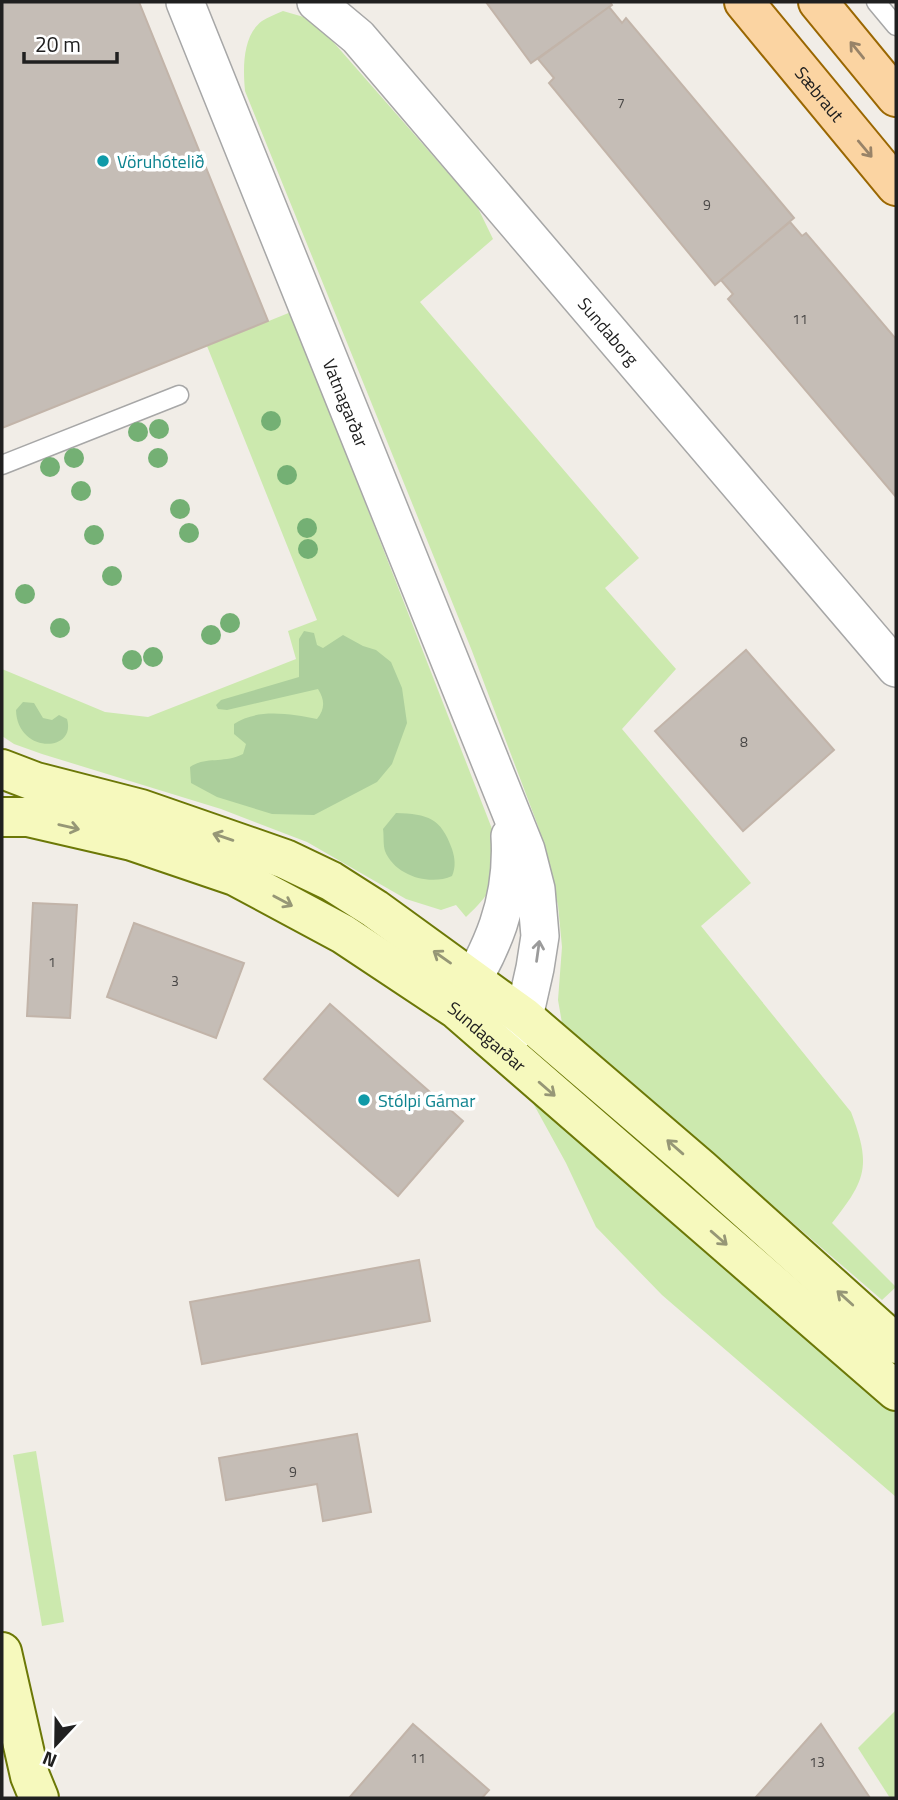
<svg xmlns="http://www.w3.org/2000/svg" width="898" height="1800" font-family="'Titillium Web',sans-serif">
  <rect width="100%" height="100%" fill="#f1ede7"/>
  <!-- grass -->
  <g fill="#cce9ae">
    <path d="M283 11 314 20 477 206 493 239 420 302 639 558 605 588 676 669 622 729 751 883 701 926 851 1112C871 1165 867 1179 832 1223L896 1287 882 1300 562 1023 558 1000 562 947 558 905 538 826 472 651 245 91C243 69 242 36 262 21 268 17 276 14 283 11Z"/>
    <path d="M291 312 494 834C495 878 500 885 466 917L456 905 441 910 406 899 307 842 221 809 42 754 14 744 2 736V669L105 712 148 717 296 659 288 631 317 620 207 346Z"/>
    <path d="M528 1094 896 1407V1497L662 1295 596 1227 566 1163Z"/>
    <path d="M36 1451 64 1622 42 1626 13 1455Z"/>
    <path d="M896 1710V1798H890L858 1748Z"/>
  </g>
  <!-- forest -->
  <g fill="#accf9c">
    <path d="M304 631 314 633 317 645 323 648 343 635 363 646 376 650 391 662 402 688 407 723 392 764 377 782 314 815 272 814 217 797 191 783 190 767C206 756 223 764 243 754L246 744 234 734V724C257 708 291 714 317 719 325 709 325 700 318 689L227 710 218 709 216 705 221 700 299 677V639Z"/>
    <path d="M23 702 34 703 43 718 52 720 59 715 67 719C77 753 17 754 16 710Z"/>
    <path d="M396 813C428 814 441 818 452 849 455 858 456 867 452 876 430 886 395 876 385 851 383 845 384 835 383 829Z"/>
  </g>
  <!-- building -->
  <g fill="#c5bdb6" stroke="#c2b4a9" stroke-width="2">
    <path d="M2 2H139L268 321 2 428Z"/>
    <path d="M486 2H610L612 5 531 63Z"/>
    <path d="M609 7 622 23 626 18 794 218 715 285 549 83 554 78 538 59Z"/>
    <path d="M790 222 802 236 806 233 896 339V497L728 299 733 294 721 280Z"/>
    <path d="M746 650 834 750 743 831 655 731Z"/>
    <path d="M33 903 77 905 70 1018 27 1016Z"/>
    <path d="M134 923 244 963 216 1038 107 997Z"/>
    <path d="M330 1004 463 1121 398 1196 264 1079Z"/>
    <path d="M419 1260 430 1321 202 1364 190 1302Z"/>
    <path d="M357 1434 371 1512 323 1521 317 1484 226 1500 219 1458Z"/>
    <path d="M413 1724 489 1790 482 1798H349Z"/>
    <path d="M821 1724 870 1798H755Z"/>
  </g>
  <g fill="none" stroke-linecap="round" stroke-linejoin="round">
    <!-- service casing -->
    <g stroke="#a7a7a7" stroke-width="21">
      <g id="service">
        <path d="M876 2 896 26"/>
        <path d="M2 465 179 395"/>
      </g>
    </g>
    <!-- minor casing -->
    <g stroke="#a7a7a7" stroke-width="40">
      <g id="minor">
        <path id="s1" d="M185 2 526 850 536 889 540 936 535 968 524 1017 508 1040"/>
        <path id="s2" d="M316 2 358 37 896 668"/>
        <path d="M458 1005C492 950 514 902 510 836"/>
      </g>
    </g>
    <!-- secondary casing -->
    <g stroke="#6c7807" stroke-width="42">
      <g id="secondary">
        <path d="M2 769 36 782 141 809 285 859 331 881 375 909 524 1017 701 1169 896 1344"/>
        <path id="s3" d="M2 817H28L132 841 235 876 343 934 456 1009 896 1391"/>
        <path d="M2 1652 30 1776 39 1798"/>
      </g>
    </g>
    <!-- primary casing -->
    <g stroke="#9a6702" stroke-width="42">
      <g id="primary">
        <path id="s4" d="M744 2 896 186"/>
        <path d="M818 2 896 97"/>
      </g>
    </g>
    <!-- service -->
    <use href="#service" stroke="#fff" stroke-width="18"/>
    <!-- minor -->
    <use href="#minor" stroke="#fff" stroke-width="37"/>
    <!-- secondary -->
    <use href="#secondary" stroke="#f6f9bd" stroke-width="38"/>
    <!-- primary -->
    <use href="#primary" stroke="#fbd4a2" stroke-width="38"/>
  </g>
  <!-- trees -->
  <g fill="#74b074">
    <circle cx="271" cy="421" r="10"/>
    <circle cx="159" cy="429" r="10"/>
    <circle cx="138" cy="432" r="10"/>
    <circle cx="74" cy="458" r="10"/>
    <circle cx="158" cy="458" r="10"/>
    <circle cx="50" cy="467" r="10"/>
    <circle cx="287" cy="475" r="10"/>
    <circle cx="81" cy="491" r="10"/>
    <circle cx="180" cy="509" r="10"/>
    <circle cx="307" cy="528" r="10"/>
    <circle cx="189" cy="533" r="10"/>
    <circle cx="94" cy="535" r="10"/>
    <circle cx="308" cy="549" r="10"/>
    <circle cx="112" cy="576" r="10"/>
    <circle cx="25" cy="594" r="10"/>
    <circle cx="230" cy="623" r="10"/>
    <circle cx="60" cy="628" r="10"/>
    <circle cx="211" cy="635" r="10"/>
    <circle cx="153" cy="657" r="10"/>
    <circle cx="132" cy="660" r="10"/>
  </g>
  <!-- one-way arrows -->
  <defs><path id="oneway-shaft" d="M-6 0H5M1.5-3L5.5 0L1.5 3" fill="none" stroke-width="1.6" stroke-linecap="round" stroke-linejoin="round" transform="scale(1.75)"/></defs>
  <g stroke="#988368">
    <use href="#oneway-shaft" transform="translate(857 50) rotate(-129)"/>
    <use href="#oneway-shaft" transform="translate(865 149) rotate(50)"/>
  </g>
  <g stroke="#969776">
    <use href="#oneway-shaft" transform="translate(69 827) rotate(13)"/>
    <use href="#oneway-shaft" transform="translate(223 837) rotate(-161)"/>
    <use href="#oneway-shaft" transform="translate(283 901) rotate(28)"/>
    <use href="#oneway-shaft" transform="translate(442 957) rotate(-145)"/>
    <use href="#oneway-shaft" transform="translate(547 1089) rotate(41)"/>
    <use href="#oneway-shaft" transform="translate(675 1147) rotate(-139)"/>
    <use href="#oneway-shaft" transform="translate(719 1238) rotate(41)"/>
    <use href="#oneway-shaft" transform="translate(845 1298) rotate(-138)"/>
  </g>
  <use stroke="#9b9b9b" href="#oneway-shaft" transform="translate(538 951) rotate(-82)"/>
  <!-- markers -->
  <g fill="#0f9aa8" stroke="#fff" stroke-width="2.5">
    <circle cx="103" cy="161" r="7"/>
    <circle cx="364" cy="1100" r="7"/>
  </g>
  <g text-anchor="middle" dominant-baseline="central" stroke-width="7" stroke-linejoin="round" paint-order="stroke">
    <!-- number labels -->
    <g font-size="14" fill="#494746">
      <text x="621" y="102">7</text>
      <text x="707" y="204">9</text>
      <text x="800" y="318">11</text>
      <text x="744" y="741">8</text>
      <text x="52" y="961">1</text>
      <text x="175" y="980">3</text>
      <text x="293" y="1471">9</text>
      <text x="418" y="1757">11</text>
      <text x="817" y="1761">13</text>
    </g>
    <!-- street labels -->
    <g font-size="18" fill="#202020" stroke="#fff">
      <text stroke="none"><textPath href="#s4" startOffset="119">Sæbraut</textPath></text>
      <text stroke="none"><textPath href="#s2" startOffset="441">Sundaborg</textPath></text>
      <text stroke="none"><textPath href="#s1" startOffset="432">Vatnagarðar</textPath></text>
      <text stroke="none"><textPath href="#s3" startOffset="541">Sundagarðar</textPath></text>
    </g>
    <!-- culture labels -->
    <g font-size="18" fill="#0d838f" stroke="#fff" text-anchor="start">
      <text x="117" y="161">Vöruhótelið</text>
      <text x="378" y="1100">Stólpi Gámar</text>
    </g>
  </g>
  <!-- border -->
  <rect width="898" height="1800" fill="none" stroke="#202020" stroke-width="7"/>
  <!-- north arrow -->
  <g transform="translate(56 1744) rotate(202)" stroke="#ffffff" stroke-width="5" paint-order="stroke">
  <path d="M0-5L12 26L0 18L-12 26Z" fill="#202020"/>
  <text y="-10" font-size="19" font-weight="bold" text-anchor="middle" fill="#202020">N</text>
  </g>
  <!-- scale -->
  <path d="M24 52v10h93v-10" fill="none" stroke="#202020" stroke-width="3.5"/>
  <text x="35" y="52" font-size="21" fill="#202020" stroke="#ffffff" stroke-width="5" paint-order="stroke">20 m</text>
</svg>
